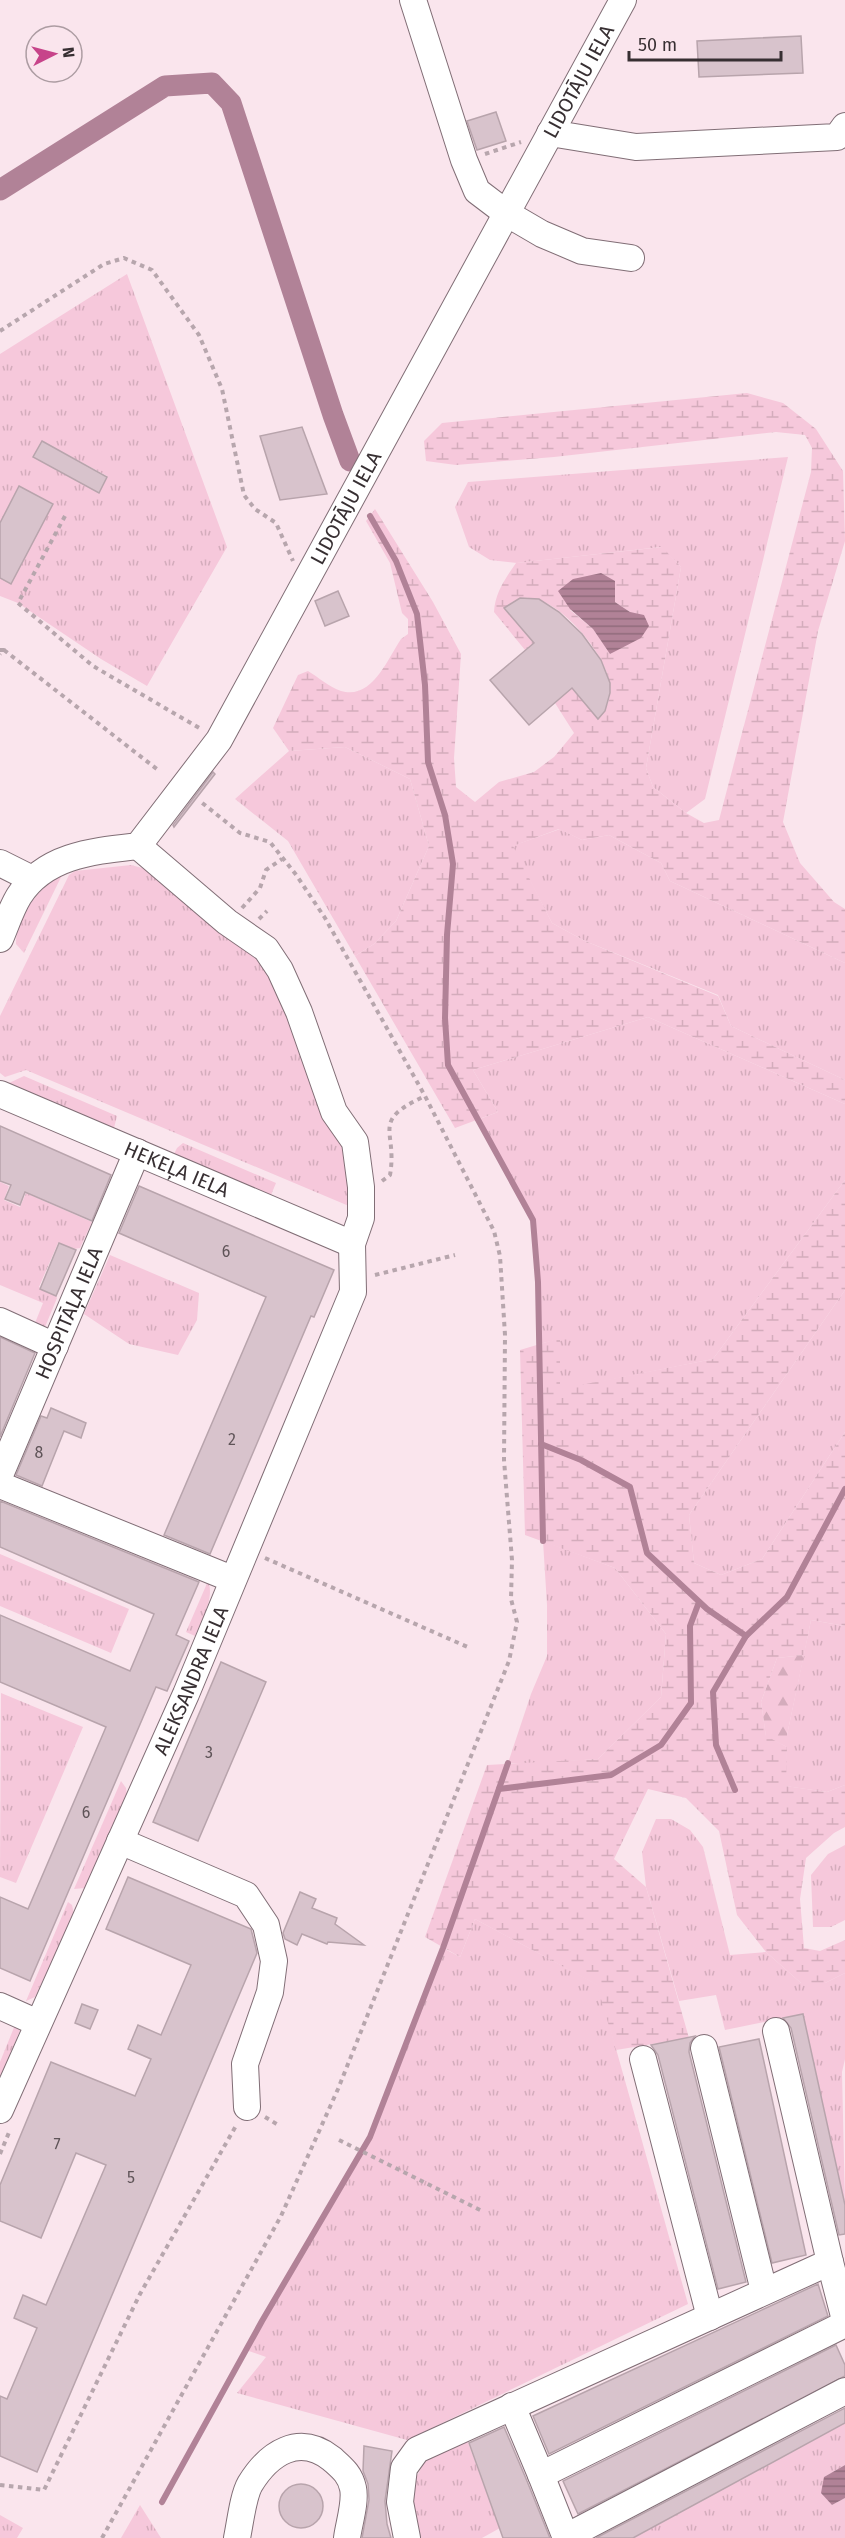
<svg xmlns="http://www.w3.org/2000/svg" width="845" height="2538" font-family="'Fira Sans',sans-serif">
  <defs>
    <pattern id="grass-tufts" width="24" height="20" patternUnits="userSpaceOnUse" patternTransform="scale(1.5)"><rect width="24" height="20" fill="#f6c8db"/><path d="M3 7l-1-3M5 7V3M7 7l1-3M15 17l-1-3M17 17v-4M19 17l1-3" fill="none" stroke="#d4acbc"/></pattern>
    <pattern id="forest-firs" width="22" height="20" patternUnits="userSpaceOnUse" patternTransform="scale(1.5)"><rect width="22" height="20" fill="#f6c8db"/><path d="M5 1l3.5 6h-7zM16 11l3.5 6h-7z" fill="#d4acbc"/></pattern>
    <pattern id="wetland-marsh" width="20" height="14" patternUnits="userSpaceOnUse" patternTransform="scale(1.5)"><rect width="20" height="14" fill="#f6c8db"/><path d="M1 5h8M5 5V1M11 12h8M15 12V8" fill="none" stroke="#d4acbc"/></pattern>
    <pattern id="water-rules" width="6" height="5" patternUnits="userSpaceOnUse" patternTransform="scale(1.5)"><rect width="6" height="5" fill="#b18297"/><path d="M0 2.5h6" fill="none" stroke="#916b7c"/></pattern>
  </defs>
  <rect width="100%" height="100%" fill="#fae5ed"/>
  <!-- grass -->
  <g fill="url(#grass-tufts)" fill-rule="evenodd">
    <path d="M127 274 227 547 147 686 101 659 18 603 0 596V578L11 584 53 504 19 487 0 523V354ZM42 441 107 476V477L33 457Z"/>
    <path d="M788 457 705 799 686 813 653 787 646 768 681 567 661 547 517 563 490 560 469 547 455 507 468 482Z"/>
    <path d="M345 747 410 779 429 846 396 921 374 944 355 956 288 841 235 799 289 751Z"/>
    <path d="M560 829 582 840 609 835 661 863 670 881 845 963V1080L731 1026 718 995 585 941 552 923 512 846Z"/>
    <path d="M131 865 146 869 222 926 269 969 348 1142 356 1209 26 1070 5 1077 0 1073V1016L69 875 75 871Z"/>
    <path d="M63 873 24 953 16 944C15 916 40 887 63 873Z"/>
    <path d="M648 1017 845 1104V1180L713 1359 559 1390 560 1339 539 1344 538 1282 533 1220 477 1120 498 1112 473 1070Z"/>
    <path d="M24 1076 117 1116 114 1128 9 1083Z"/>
    <path d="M183 1143 276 1183 271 1195 174 1154 177 1148Z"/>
    <path d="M0 1182 9 1186 4 1200 20 1207 26 1193 92 1222 80 1248 74 1249 58 1243 39 1287 55 1294 57 1298 45 1327H39L35 1323 43 1303 0 1285Z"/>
    <path d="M110 1255 199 1293 197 1320 178 1355 129 1344 84 1314Z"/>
    <path d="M845 1290V1432L762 1559 721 1575 694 1563 689 1515Z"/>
    <path d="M543 1541 615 1568 666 1634 661 1697 598 1759 526 1764 508 1763 531 1694 547 1656V1605Z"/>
    <path d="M0 1554 129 1609 111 1653 0 1606Z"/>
    <path d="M208 1581C215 1598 202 1619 195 1636L186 1632Z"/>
    <path d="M811 1620 845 1626V1785L827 1792 785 1786 787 1735Z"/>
    <path d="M1 1693 83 1727 16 1883 0 1877Z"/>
    <path d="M121 1781 126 1788 127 1796 85 1888 74 1889Z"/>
    <path d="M656 1819H671L690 1830 703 1847 730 1955 766 1952 801 1983H825L845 1973V2059L842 2072 845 2205 803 2014 725 2030 716 1995 679 2001 646 1887 642 1852Z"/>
    <path d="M845 1845V1920L831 1927H813L811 1875 828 1854Z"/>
    <path d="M68 1902 72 1905 74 1914 35 1997 26 2001Z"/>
    <path d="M475 1919 598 1985 688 2304 407 2440 237 2393 266 2357 246 2350 370 2137 443 1948 460 1957Z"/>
    <path d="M15 2025 21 2028 0 2078V2062Z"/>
    <path d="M845 2423V2465L824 2477 832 2505 845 2498V2538H633Z"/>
    <path d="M467 2440 500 2528 482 2538H416L410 2489 424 2463 450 2443Z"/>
    <path d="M140 2505 161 2538H121Z"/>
    <path d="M0 2515 23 2528 17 2538H0Z"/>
  </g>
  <!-- forest -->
  <path fill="url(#forest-firs)" d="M804 1655 787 1735V1747L766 1737 761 1702 777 1658Z"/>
  <!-- wetland -->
  <g fill="url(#wetland-marsh)" fill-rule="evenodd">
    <path d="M231 103 241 114 247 126 350 442 346 447 333 438 230 132 228 118Z"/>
    <path d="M747 393 783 403 816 429 843 471 845 541 818 631 783 822 800 863 834 902 845 909V963L670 881 661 863 609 835 582 840 559 829 513 846 552 923 585 941 718 996 731 1026 845 1080V1104L648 1017 473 1070 498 1112 455 1128 355 956 374 944 396 921 429 846 410 779 345 747 289 751 273 728 298 675 308 671C318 677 329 687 341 691 372 700 387 660 401 639L408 634V619L402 613 390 563 366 521 375 509 433 602 461 654 454 758 456 787 475 802 499 782 534 772 554 757 574 733 555 703 572 688 598 719C607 709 611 699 610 685 607 655 560 599 529 598 519 597 512 602 504 608L534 643 525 650 494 612C495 593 505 579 516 563L662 547 681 567 646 768 653 787 686 813 704 823 719 820 811 472 812 448 805 435 776 432 554 457 456 465 426 461 424 441 442 423ZM615 602 630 612 611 654 593 629 570 610Z"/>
    <path d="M845 1180V1290L689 1515 694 1563 721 1575 762 1559 845 1432V1626L811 1620 804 1655 777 1658 761 1702 766 1736 787 1747 786 1786 827 1792 845 1785V1827L834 1833 806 1858 800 1899 804 1948 820 1951 845 1940V1973L825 1983H801L766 1952 737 1915 719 1831 686 1798 648 1789 614 1859 646 1887 689 2038 616 2050 597 1985 475 1919 460 1957 425 1937 487 1765 598 1759 661 1697 666 1634 615 1568 525 1535 520 1350 560 1338V1389L713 1359Z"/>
  </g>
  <!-- water -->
  <g fill="url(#water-rules)">
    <path d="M601 573 615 581V602L630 612 644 615 649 626 641 638 610 654 593 629 570 609 558 591 573 579Z"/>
    <path d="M845 2465V2498L832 2505 821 2493 824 2477Z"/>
  </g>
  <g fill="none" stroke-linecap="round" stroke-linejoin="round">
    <!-- stream -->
    <g stroke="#b18297" stroke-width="6">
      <path d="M370 516 396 561 417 614 425 685 428 762 445 815 453 864 447 935 445 1018 448 1065 533 1220 538 1282 543 1541"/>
      <path d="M541 1444 581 1460 630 1487 647 1553 707 1609 746 1636"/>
      <path d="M499 1789 611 1775 661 1745 691 1703 690 1626 699 1602"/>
      <path d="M735 1790 716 1745 713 1692 746 1636 787 1597 845 1489"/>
      <path d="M162 2502 262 2321 370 2137 443 1948 508 1763"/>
    </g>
    <!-- canal -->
    <path stroke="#b18297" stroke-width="21" d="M0 190 165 86 212 83 231 103 333 415 350 461"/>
  </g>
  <!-- building -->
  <g fill="#d8c3cc" stroke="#b8a4ac" stroke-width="1.5">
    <path d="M801 36 803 73 699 77 697 41Z"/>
    <path d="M496 112 506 141 477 150 467 121Z"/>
    <path d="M302 427 327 494 280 500 260 436Z"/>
    <path d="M42 441 107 477 99 493 33 457Z"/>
    <path d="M19 486 53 504 11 584 0 578V523Z"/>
    <path d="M338 591 349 616 325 626 315 601Z"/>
    <path d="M520 598 539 599 559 612 582 634 601 660 610 683V693L605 711 598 719 572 688 529 725 490 680 534 643 504 608Z"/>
    <path d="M213 772 215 774 174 827 173 825Z"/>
    <path d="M0 1126 111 1175 92 1221 25 1192 20 1205 5 1199 11 1185 0 1181Z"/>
    <path d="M139 1186 334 1270 314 1317 311 1316 210 1554 164 1535 266 1297 119 1233Z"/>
    <path d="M59 1243 76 1250 56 1296 40 1289Z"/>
    <path d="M0 1337 35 1353 0 1437Z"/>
    <path d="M51 1408 86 1423 81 1438 64 1431 42 1486 16 1475 41 1416 47 1418Z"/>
    <path d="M0 1501 199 1582 176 1635 189 1641 167 1691 156 1687 30 1981 0 1968V1897L28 1909 106 1727 0 1682V1615L130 1671 154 1614 0 1547Z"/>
    <path d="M221 1662 266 1682 198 1841 153 1822Z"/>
    <path d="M128 1877 251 1929 257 1953 37 2472 0 2456V2396L7 2399 37 2328 14 2318 23 2295 46 2305 106 2165 76 2153 41 2238 0 2221V2185L51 2062 135 2096 151 2059 128 2049 138 2025 161 2035 191 1965 106 1929Z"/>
    <path d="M300 1892 316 1899 312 1908 337 1918 335 1924 364 1945 328 1942 327 1944 302 1934 297 1945 285 1939 283 1933Z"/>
    <path d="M82 2004 98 2010 90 2029 75 2023Z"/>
    <path d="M803 2014 845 2205V2234L839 2235 791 2028 783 2018Z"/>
    <path d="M695 2036 690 2043 689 2052 746 2282 718 2289 658 2055 651 2045Z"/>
    <path d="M759 2039 806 2255 772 2263 719 2047Z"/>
    <path d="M818 2284 828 2316 549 2454 533 2416Z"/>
    <path d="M836 2345 845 2365V2376L578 2514 563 2481Z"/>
    <path d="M845 2408V2423L633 2538H596Z"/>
    <path d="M504 2427 527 2481 550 2538H503L469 2443Z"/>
    <path d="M364 2446 392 2451 385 2501 387 2524 391 2538H362L369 2500 368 2484 363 2471Z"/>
    <circle cx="301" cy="2506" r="22"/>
  </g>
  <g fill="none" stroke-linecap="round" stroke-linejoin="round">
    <!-- minor casing -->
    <g stroke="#816e76" stroke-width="28">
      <g id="minor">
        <path d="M413 0 464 160 477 191 506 213 542 234 582 251 631 258"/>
        <path d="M550 133 636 147 837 137 845 126"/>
        <path d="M0 863 32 879"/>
        <path id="s1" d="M0 939C6 925 11 909 19 896 45 855 94 851 138 846L219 740 623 0"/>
        <path id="s2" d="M0 1094 352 1244"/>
        <path d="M0 1321 55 1346"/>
        <path id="s3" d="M0 1475 137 1152"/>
        <path d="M0 1485 232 1579"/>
        <path d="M120 1841 246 1895 266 1925 274 1961 270 1992 245 2064 247 2107"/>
        <path d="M0 2006 38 2023"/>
        <path d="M704 2048 764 2291"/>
        <path d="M643 2059 710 2317"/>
        <path id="s4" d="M0 2110 186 1694 353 1292 352 1244 361 1218V1187L355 1142 334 1112 299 1012 280 970 266 949 227 922 138 846"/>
        <path d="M830 2262 845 2320"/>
        <path d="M512 2406 541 2475 845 2324"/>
        <path d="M541 2475 566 2538"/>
        <path d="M566 2537 845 2391"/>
        <path d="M237 2538C240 2524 243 2496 250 2484 269 2453 299 2433 332 2459 342 2468 350 2474 353 2488 356 2502 349 2523 347 2538"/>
        <path d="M407 2538 400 2502 404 2468 417 2450 830 2262 776 2031"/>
      </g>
    </g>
    <!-- path -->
    <g stroke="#b7a6ad" stroke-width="4" stroke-dasharray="4.5 4.5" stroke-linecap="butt">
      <path d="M485 154 521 142"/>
      <path d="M0 331 104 264 124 258 152 270 199 335 222 389 244 495 255 509 276 523 293 561"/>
      <path d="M65 516 18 603 93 666 201 729"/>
      <path d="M0 650H4L0 654"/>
      <path d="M4 650 158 770"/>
      <path d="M242 908 260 888 266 870 282 859"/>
      <path d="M259 919 267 911"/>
      <path d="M382 1181 390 1175C398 1129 369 1122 425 1096"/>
      <path d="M375 1275 455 1255"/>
      <path d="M265 1558 470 1648"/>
      <path d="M265 2117 280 2126"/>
      <path d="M339 2140 482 2211"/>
      <path d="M0 2154 10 2130"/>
      <path d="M0 2485 44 2490 140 2294 237 2124"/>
      <path d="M102 2538 281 2216 338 2089 509 1661 517 1622 511 1599 512 1560 504 1460 505 1335 500 1256 494 1231 425 1096 325 918 297 876 270 842 240 833 201 802"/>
    </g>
    <!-- minor -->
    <use href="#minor" stroke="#fff" stroke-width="26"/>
  </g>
  <g text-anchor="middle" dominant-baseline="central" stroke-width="4.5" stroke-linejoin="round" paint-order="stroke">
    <!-- number labels -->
    <g font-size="16" fill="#5f5458">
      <text x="226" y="1251">6</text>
      <text x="232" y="1439">2</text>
      <text x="39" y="1452">8</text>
      <text x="209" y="1752">3</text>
      <text x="86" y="1812">6</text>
      <text x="57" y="2144">7</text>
      <text x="131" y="2177">5</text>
    </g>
    <!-- street labels -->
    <g font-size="20" fill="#372f32" stroke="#fae5ed">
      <text stroke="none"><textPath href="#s1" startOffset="1065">LIDOTĀJU IELA</textPath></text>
      <text stroke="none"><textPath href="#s1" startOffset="579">LIDOTĀJU IELA</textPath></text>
      <text stroke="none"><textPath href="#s2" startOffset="192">HEKEĻA IELA</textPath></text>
      <text stroke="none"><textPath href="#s3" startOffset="176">HOSPITĀĻA IELA</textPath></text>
      <text stroke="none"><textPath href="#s4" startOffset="470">ALEKSANDRA IELA</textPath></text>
    </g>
  </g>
  <!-- north arrow -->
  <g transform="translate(54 54) rotate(84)"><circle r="28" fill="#fae5ed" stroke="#ac9ca2" stroke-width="1.5"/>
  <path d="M0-4.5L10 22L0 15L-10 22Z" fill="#c7448a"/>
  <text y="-9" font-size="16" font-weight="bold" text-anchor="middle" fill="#372f32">N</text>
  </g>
  <!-- scale -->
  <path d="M629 51v9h152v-9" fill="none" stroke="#372f32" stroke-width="3"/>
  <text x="638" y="51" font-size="18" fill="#372f32" stroke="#fae5ed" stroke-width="4.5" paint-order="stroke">50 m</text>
</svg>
